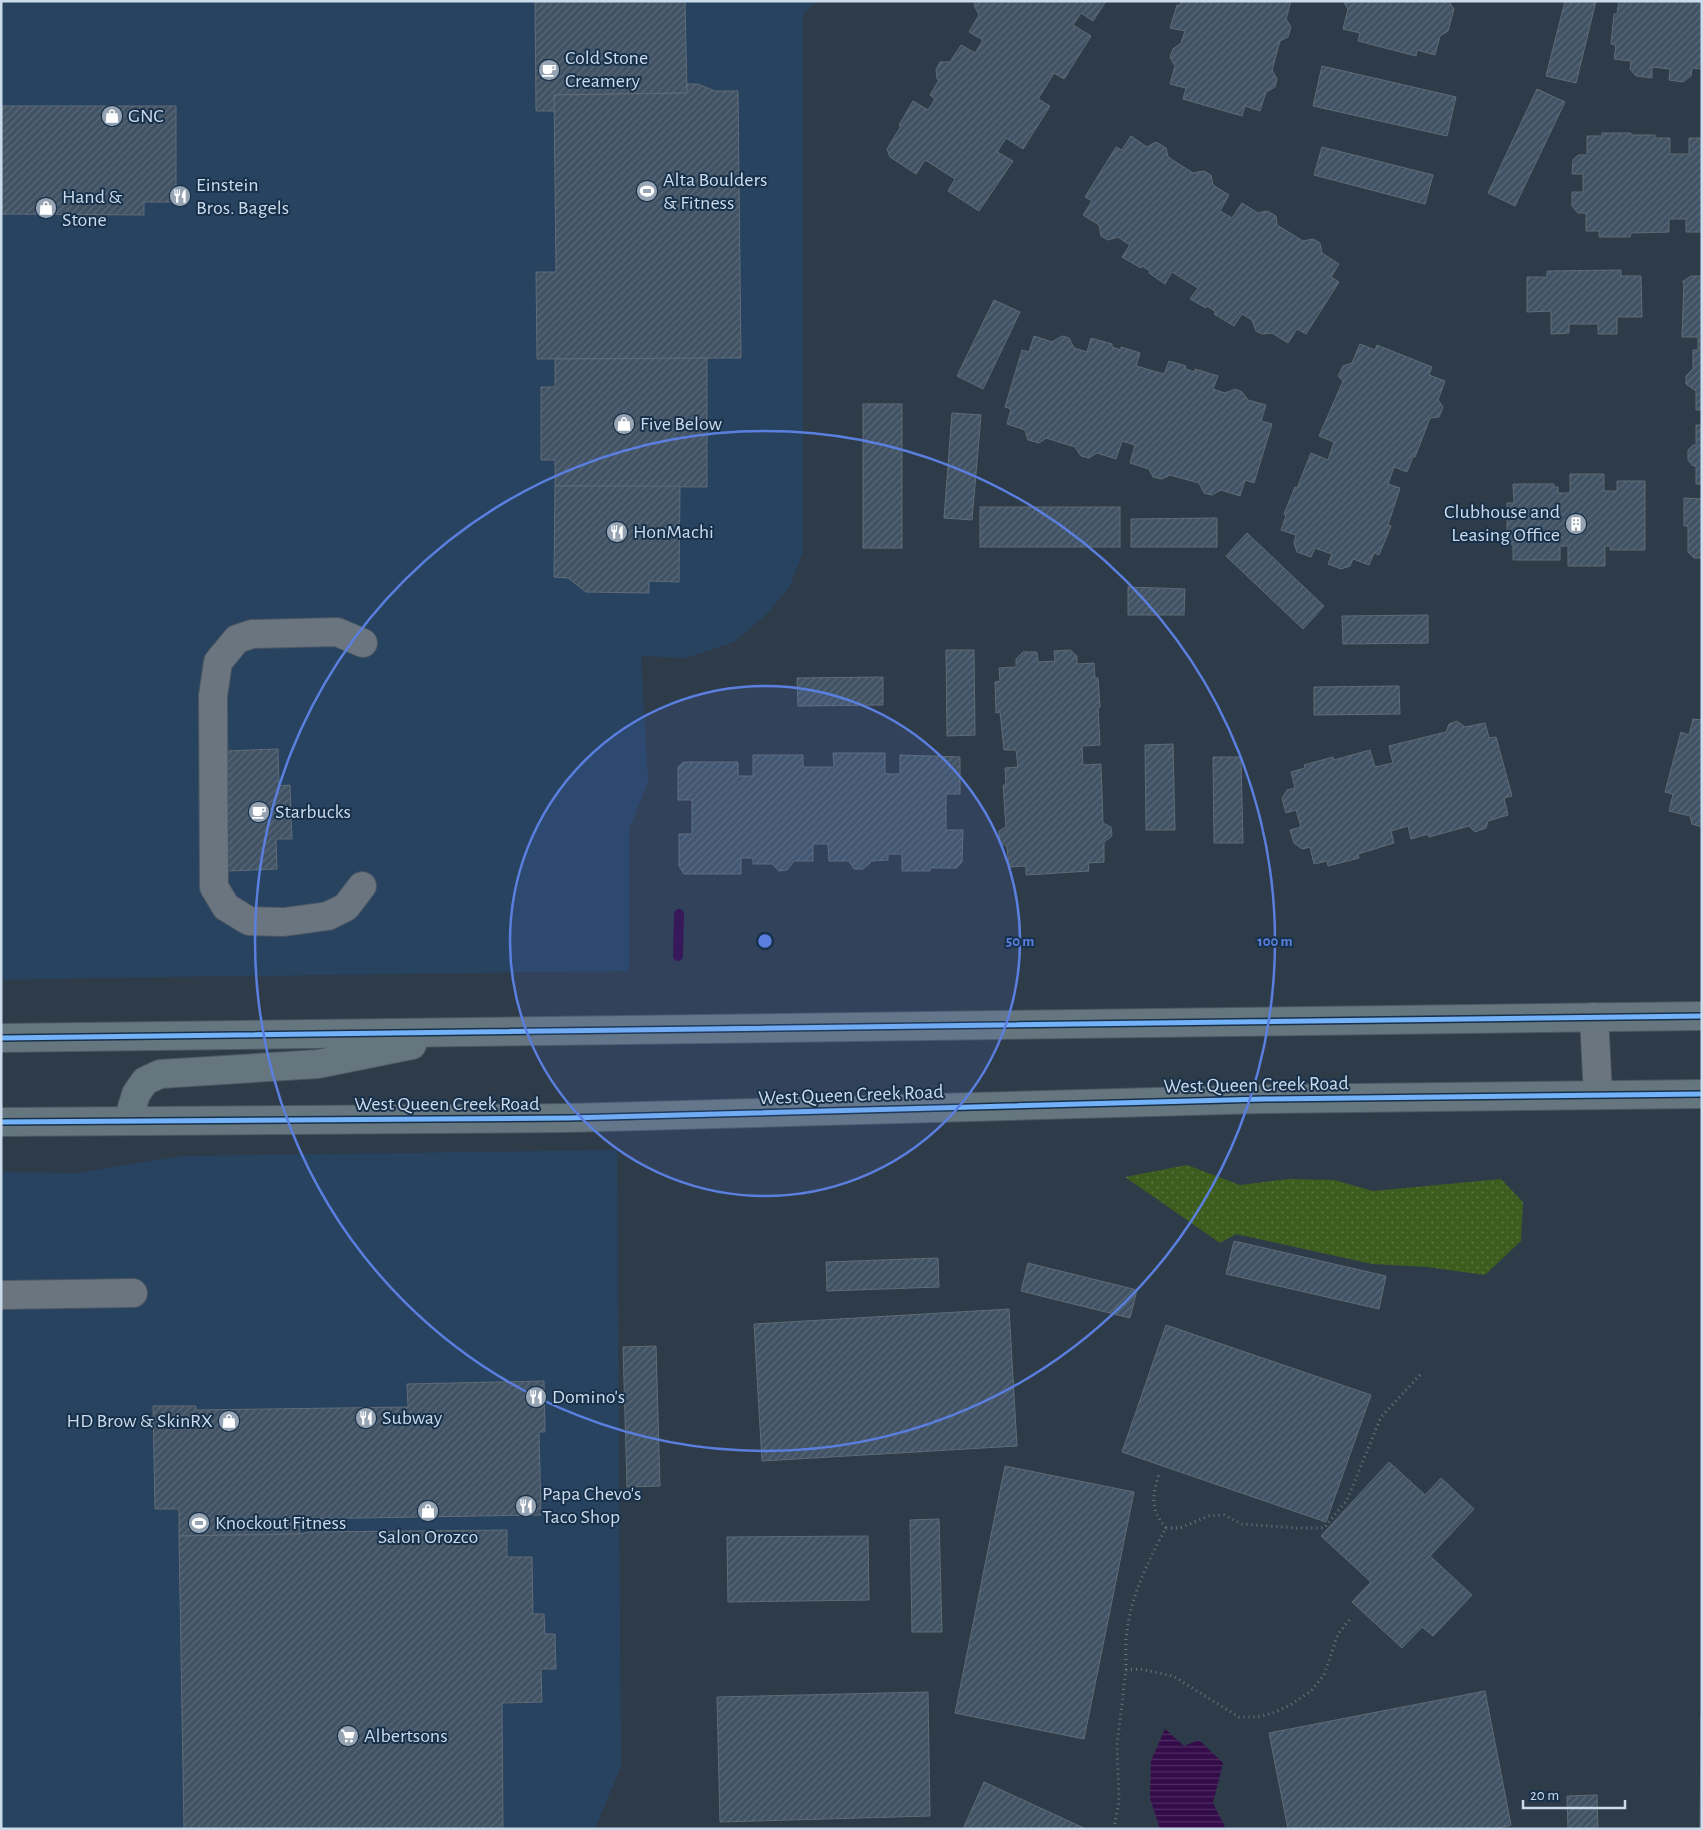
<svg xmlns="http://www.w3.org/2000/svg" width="1703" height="1830" font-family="'Alegreya Sans',sans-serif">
  <defs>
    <pattern id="grass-dots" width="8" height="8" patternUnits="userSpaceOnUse" patternTransform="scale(1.25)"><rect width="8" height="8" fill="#3d5d1f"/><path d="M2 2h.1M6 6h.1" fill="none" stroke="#587440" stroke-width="1.8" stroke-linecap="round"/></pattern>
    <pattern id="water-rules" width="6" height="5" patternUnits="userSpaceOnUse" patternTransform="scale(1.25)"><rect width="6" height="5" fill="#330c49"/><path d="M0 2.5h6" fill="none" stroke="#4f2f63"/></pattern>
    <pattern id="building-hatch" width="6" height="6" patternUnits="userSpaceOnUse" patternTransform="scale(1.25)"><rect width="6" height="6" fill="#405263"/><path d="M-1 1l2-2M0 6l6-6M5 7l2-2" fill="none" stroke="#5a6a7a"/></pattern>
  </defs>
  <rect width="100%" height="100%" fill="#2e3b49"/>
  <!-- built -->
  <g fill="#274360">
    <path d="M1 1H817L803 14V552L790 586 767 614 734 642 686 658 641 656 648 781 629 830V971L92 978 1 980Z"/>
    <path d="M617 1150 621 1766 595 1829H1V1172L77 1173 182 1156Z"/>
  </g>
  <!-- grass -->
  <path fill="url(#grass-dots)" d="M1187 1165 1240 1185 1289 1179 1334 1180 1373 1191 1501 1179 1523 1202 1521 1241 1485 1275 1427 1267 1372 1264 1236 1234 1220 1243 1125 1177Z"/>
  <!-- water -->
  <path fill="url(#water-rules)" d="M1165 1729 1184 1746 1199 1740 1223 1763 1213 1803 1226 1829H1160L1150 1798 1151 1761Z"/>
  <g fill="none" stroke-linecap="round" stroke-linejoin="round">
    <!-- stream -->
    <path stroke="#330c49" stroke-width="10" d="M678 956 679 914"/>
  </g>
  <!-- building -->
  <g fill="url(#building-hatch)" stroke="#606b77">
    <path d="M535 1H685L687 93 554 95 555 111H536Z"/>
    <path d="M976 1H1106L1093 21 1081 13 1073 25 1091 36 1064 79 1054 73 1038 99 1050 106 1023 149 1006 138 997 152 1013 161 979 211 948 191 955 179 925 160 916 174 890 157 887 149 901 126 899 125 913 101 928 110 935 99 930 95 939 80 937 79 936 70 940 62H950L961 45 975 53 983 40 969 32 979 15 974 5Z"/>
    <path d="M1181 1H1291L1286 19 1291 27 1288 37 1280 41 1272 70 1277 79 1275 87 1266 92 1260 111 1245 106 1242 116 1183 99 1186 88 1170 84 1175 66 1170 57 1173 49 1181 43 1185 31 1170 28 1177 5 1180 6Z"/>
    <path d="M1343 1H1451L1450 3 1454 9 1448 31 1440 36 1435 55 1417 50 1416 56 1358 41 1360 33 1343 29 1348 9Z"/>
    <path d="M1565 1H1596L1576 83 1546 76Z"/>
    <path d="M1619 1H1702V69L1692 68 1691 76 1683 82 1669 80 1670 69 1652 67V78L1636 76 1630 69 1631 61 1614 59 1616 45 1611 44 1614 14H1617Z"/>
    <path d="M1322 66 1456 97 1447 136 1313 106Z"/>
    <path d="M687 84H698L715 91H738L741 358 537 359 536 272H556L554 95 687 93Z"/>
    <path d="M1537 89 1565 102 1515 206 1488 193Z"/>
    <path d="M1 106H176V202H144V215L1 214Z"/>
    <path d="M1602 133H1631V135H1655V138H1670V154H1689V138H1702V232H1686V219H1669V232L1631 233 1630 237H1599V231H1586V213H1578L1572 206V192H1583V174H1572L1573 160 1578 155H1587V136H1602Z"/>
    <path d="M1131 136 1147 147 1156 142 1166 148 1168 157 1193 173 1204 171 1211 175 1213 185 1229 195 1220 211 1232 218 1242 203 1258 213 1267 211 1276 216 1277 225 1303 241 1313 239 1320 243 1322 253 1339 264 1331 277 1339 282 1306 334 1297 329 1288 343 1272 333 1262 334 1256 331 1252 320 1242 314 1234 326 1214 314 1216 312 1207 306 1206 308 1190 299 1198 288 1172 272 1165 284 1149 273 1150 271 1142 266 1141 268 1122 257 1130 245 1118 237 1108 240 1101 236 1099 225 1083 215 1092 201 1085 197 1116 147 1122 150Z"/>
    <path d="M1322 147 1433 175 1425 204 1314 175Z"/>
    <path d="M1621 270V276H1641L1642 317H1617V334H1598V324H1569V333L1551 334V311L1527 312V277H1547V271Z"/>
    <path d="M1691 276H1702V410H1696V391L1686 384V376L1693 369V350H1698V337H1682L1684 282H1682Z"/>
    <path d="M994 300 1020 312 983 389 957 376Z"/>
    <path d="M1034 336 1052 342 1062 336 1069 338 1074 348 1087 352 1091 338 1112 344V347L1121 350V347L1140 353 1136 366 1164 374 1169 361 1186 366 1185 369 1195 372V369L1218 376 1213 389 1225 393 1235 389 1242 392 1248 400 1266 405 1261 421 1272 424 1254 483 1245 480 1240 496 1221 490 1212 495 1204 493 1199 483 1170 475 1162 479 1153 477 1149 469 1130 463 1135 445 1122 441 1116 459 1097 453 1089 458 1081 456 1075 447 1046 438 1039 443 1028 440 1025 430 1007 424 1011 409 1005 407 1022 350 1029 352Z"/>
    <path d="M1360 344 1375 350 1377 345 1432 367 1429 375 1445 381 1438 400 1443 407 1439 417 1430 418 1415 457H1413L1407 472 1394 467 1388 484 1400 488 1388 525 1391 526 1379 555 1374 553 1369 565 1353 559 1350 566 1341 569 1328 564 1332 554 1315 548 1311 557 1297 552 1294 543 1296 535 1281 530 1286 516 1284 514 1295 487 1297 488 1311 453 1328 460 1334 442 1319 436 1343 381 1338 376 1343 366 1352 363Z"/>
    <path d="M707 358V487L555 486V460H541V387H555V359Z"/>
    <rect x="863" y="404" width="39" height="144"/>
    <path d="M952 413 981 415 972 520 944 518Z"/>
    <path d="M1696 425H1702V484H1696V466H1693L1688 460V450L1693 445H1696Z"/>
    <path d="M1570 474H1604V491H1617V481H1645V550H1610V546H1605V566H1568V546H1560V560H1513V544H1507V503H1514L1513 484H1554V487H1558V493H1570Z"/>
    <path d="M555 486H680L679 582 649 581V593L586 592 568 578 554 577Z"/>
    <path d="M1684 498 1702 499V558H1694L1688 552V526H1684Z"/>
    <rect x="980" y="507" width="140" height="40"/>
    <path d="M1217 518V547H1131V519Z"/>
    <path d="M1247 533 1324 606 1303 629 1226 556Z"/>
    <path d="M1128 587 1185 589 1184 615H1128Z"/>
    <path d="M1428 615V643L1343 644 1342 616Z"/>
    <path d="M946 650H974L975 735 947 736Z"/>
    <path d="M1070 650 1077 656V664L1094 663 1095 678H1098L1100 707 1098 708 1100 745 1082 746 1083 765 1101 764 1103 823 1111 827 1112 836 1104 842V862L1088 863 1089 871 1026 875V866L1009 867 1007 847 1000 842 999 831 1006 827 1003 785H1006L1005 768 1018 767 1016 750H1004L1000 712 996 713 995 682 1000 681 999 668 1016 667V659L1023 652H1037L1038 662 1055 661 1054 651Z"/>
    <path d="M883 677V705L798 706 797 678Z"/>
    <path d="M1399 686 1400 714 1314 715V687Z"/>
    <path d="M1693 719 1702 720V827L1692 824 1690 816 1669 811 1673 794 1665 792 1681 732 1689 735Z"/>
    <path d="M1457 721 1465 727 1485 723 1489 738 1496 737 1512 796 1504 798 1508 815 1488 821 1486 828 1475 832 1469 826 1429 837 1428 834 1411 839 1408 826 1391 831 1394 843 1358 854 1359 858 1328 866 1327 861 1314 864 1310 847 1302 849 1294 843 1290 830 1301 827 1296 810 1286 813 1282 798 1287 790 1295 788 1291 772 1305 768 1304 765 1333 757 1334 760 1370 750 1375 767 1393 763 1389 746 1446 732 1449 724Z"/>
    <path d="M1173 744 1175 830H1146L1145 745Z"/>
    <path d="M278 749 279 786 290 785 292 839H276L277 869 228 871 225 751Z"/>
    <path d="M833 753H885V774H900V755L960 757V794H946V830H963L962 862 956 868H930V871H902V854H888V860L870 861V863L863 869H854L849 861H829L828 844H813V861H794L787 870 779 871 772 864H753V858H741V874H684L679 866V834H692V800H678V767L684 762H738V776H753V755H803V767H834Z"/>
    <path d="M1213 757H1241L1243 843H1214Z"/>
    <path d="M1234 1241 1386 1276 1379 1309 1226 1274Z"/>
    <path d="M938 1258 939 1287 827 1291 826 1262Z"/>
    <path d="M1028 1263 1137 1290 1130 1318 1021 1291Z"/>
    <path d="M1009 1309 1017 1446 762 1461 754 1324Z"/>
    <path d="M1166 1325 1371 1395 1326 1522 1122 1452Z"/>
    <path d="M656 1346 660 1486 627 1487 623 1347Z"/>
    <path d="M544 1381 545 1432H539L541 1515 299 1519 300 1534 179 1536V1509H155L153 1406H196V1410L408 1407 407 1384Z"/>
    <path d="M1389 1462 1425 1495 1441 1478 1474 1509 1430 1556 1472 1595 1433 1636 1422 1627 1402 1648 1352 1602 1371 1582 1321 1536Z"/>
    <path d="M1005 1466 1134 1492 1084 1739 955 1713Z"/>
    <path d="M939 1519 942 1632H912L910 1520Z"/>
    <path d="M507 1530V1557H532L533 1614H544L545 1634H555L556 1669H541L542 1702 502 1703 503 1829H184L179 1536 300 1534 308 1532Z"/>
    <path d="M868 1536 869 1600 728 1602 727 1537Z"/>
    <path d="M1485 1691 1511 1825 1494 1829H1288L1269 1733Z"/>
    <path d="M928 1692 930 1816 720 1822 717 1697Z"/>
    <path d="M1701 1716 1702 1829H1700Z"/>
    <path d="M984 1782 1086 1829H963Z"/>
    <path d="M1597 1795 1598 1829H1568L1567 1796Z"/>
  </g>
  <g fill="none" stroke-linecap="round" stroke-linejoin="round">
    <!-- minor casing -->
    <g stroke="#4b5763" stroke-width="30">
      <g id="minor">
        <path d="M362 886 346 907 328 916 284 922 249 921 226 907 214 887 213 696 218 662 237 639 252 634 337 632 363 643"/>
        <path d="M1594 1017 1598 1095"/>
        <path d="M1 1295 133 1293"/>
      </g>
    </g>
    <!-- major casing -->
    <g stroke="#4b5763" stroke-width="30">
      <g id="major">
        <path d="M1 1038 1702 1016"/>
        <path d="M128 1121 136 1094 145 1081 160 1074 318 1064 412 1045"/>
        <path d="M1 1122 568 1118 1264 1099 1702 1094"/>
      </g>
    </g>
    <!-- path -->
    <g stroke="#6a757f" stroke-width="3" stroke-dasharray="1 4" stroke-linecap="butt">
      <path d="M1166 1528H1180L1209 1516 1224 1515 1242 1524 1297 1528H1324L1347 1500 1381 1417 1421 1374"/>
      <path d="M1126 1670C1126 1657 1125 1643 1127 1631 1131 1596 1149 1559 1166 1528 1150 1509 1152 1497 1159 1474"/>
      <path d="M1114 1829 1119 1801 1117 1745 1126 1670 1140 1669 1173 1676 1239 1717H1256L1273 1713 1290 1705 1311 1691 1324 1675 1338 1634 1350 1619"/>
    </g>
    <!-- minor -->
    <use href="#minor" stroke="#6a7580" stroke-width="28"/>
    <!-- major -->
    <use href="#major" stroke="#66767f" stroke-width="28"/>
    <!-- cycleway casing -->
    <g stroke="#18314a" stroke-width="8">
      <g id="cycleway">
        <path d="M1 1038 1702 1016"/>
        <path d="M1 1122 568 1118 1264 1099 1702 1094"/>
      </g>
    </g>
    <!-- cycleway -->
    <use href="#cycleway" stroke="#73b2f8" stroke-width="5"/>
  </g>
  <!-- distance rings -->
  <circle cx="765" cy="941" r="255" fill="#5a7fdf" fill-opacity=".12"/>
  <g fill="none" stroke="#5a7fdf" stroke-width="2.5">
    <circle cx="765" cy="941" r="255"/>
    <circle cx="765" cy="941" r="510"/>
  </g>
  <!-- icons -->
  <defs>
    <g id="cafe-disc" transform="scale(1.125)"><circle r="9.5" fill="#95a3b2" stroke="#18314a"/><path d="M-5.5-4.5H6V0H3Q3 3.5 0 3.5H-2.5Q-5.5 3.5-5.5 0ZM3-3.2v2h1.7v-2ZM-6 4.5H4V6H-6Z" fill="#fff"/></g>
    <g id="shop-disc" transform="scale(1.125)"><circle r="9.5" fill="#95a3b2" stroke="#18314a"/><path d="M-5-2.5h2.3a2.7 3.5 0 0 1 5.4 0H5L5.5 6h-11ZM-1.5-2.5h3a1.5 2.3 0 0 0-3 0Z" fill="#fff"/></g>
    <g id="stadium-disc" transform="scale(1.125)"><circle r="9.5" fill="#95a3b2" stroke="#18314a"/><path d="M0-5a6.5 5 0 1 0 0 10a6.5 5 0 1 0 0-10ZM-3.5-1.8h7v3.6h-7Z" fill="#fff"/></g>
    <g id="restaurant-disc" transform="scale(1.125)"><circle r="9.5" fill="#95a3b2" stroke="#18314a"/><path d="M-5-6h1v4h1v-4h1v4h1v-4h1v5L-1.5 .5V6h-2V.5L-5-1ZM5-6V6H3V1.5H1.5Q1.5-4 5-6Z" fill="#fff"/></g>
    <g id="building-disc" transform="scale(1.125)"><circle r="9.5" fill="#95a3b2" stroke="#18314a"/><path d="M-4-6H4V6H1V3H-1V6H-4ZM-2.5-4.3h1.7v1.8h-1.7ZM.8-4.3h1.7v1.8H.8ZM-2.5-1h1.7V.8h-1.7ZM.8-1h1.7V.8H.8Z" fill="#fff"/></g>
    <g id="supermarket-disc" transform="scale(1.125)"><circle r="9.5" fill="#95a3b2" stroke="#18314a"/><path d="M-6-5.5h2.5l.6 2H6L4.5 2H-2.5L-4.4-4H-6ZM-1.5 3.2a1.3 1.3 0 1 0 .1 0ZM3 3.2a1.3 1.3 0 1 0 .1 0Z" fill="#fff"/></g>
  </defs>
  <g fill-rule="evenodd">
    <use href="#cafe-disc" x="549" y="70"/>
    <use href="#shop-disc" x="112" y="116"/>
    <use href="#stadium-disc" x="647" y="191"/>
    <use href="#restaurant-disc" x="180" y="196"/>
    <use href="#shop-disc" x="46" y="208"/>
    <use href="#shop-disc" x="624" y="424"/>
    <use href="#building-disc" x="1576" y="524"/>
    <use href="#restaurant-disc" x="617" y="532"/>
    <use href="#cafe-disc" x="259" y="812"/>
    <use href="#restaurant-disc" x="536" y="1397"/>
    <use href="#restaurant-disc" x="366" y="1418"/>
    <use href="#shop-disc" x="229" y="1421"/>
    <use href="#restaurant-disc" x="526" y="1506"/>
    <use href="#shop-disc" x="428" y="1511"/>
    <use href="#stadium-disc" x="199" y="1523"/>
    <use href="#supermarket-disc" x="348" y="1736"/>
  </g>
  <g text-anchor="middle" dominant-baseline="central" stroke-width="4" stroke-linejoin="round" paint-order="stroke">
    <!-- poi labels -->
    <g font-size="20" fill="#ccdbeb" stroke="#18314a" text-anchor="start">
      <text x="565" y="58">Cold Stone<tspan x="565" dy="23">Creamery</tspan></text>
      <text x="128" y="116">GNC</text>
      <text x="663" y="180">Alta Boulders<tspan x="663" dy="23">&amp; Fitness</tspan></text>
      <text x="196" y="185">Einstein<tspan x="196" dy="23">Bros. Bagels</tspan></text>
      <text x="62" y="197">Hand &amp;<tspan x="62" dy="23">Stone</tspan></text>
      <text x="640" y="424">Five Below</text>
      <text x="1560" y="512" text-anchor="end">Clubhouse and<tspan x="1560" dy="23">Leasing Office</tspan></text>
      <text x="633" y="532">HonMachi</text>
      <text x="275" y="812">Starbucks</text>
      <text x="552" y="1397">Domino's</text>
      <text x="382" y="1418">Subway</text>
      <text x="213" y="1421" text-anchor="end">HD Brow &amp; SkinRX</text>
      <text x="542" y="1494">Papa Chevo's<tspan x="542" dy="23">Taco Shop</tspan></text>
      <text x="215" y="1523">Knockout Fitness</text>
      <text x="428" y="1537" text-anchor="middle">Salon Orozco</text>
      <text x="364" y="1736">Albertsons</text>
    </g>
    <!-- street labels -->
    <g font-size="20" fill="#ccdbeb" stroke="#18314a">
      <text transform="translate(1256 1085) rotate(-1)">West Queen Creek Road</text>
      <text transform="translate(851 1095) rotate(-2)">West Queen Creek Road</text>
      <text x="447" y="1104">West Queen Creek Road</text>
    </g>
  </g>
  <circle cx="765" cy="941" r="8" fill="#5a7fdf" stroke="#18314a" stroke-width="2.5"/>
  <g font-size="15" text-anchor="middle" font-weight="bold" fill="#5a7fdf" stroke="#18314a" stroke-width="4" stroke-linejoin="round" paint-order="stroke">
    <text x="1020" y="946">50 m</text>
    <text x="1275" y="946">100 m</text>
  </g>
  <!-- border -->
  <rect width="1703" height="1830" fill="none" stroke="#ccdbeb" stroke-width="5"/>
  <!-- scale -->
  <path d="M1523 1800v8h102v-8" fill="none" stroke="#ccdbeb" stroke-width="2.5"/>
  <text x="1530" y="1800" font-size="15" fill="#ccdbeb" stroke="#18314a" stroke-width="4" paint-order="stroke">20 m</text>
</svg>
